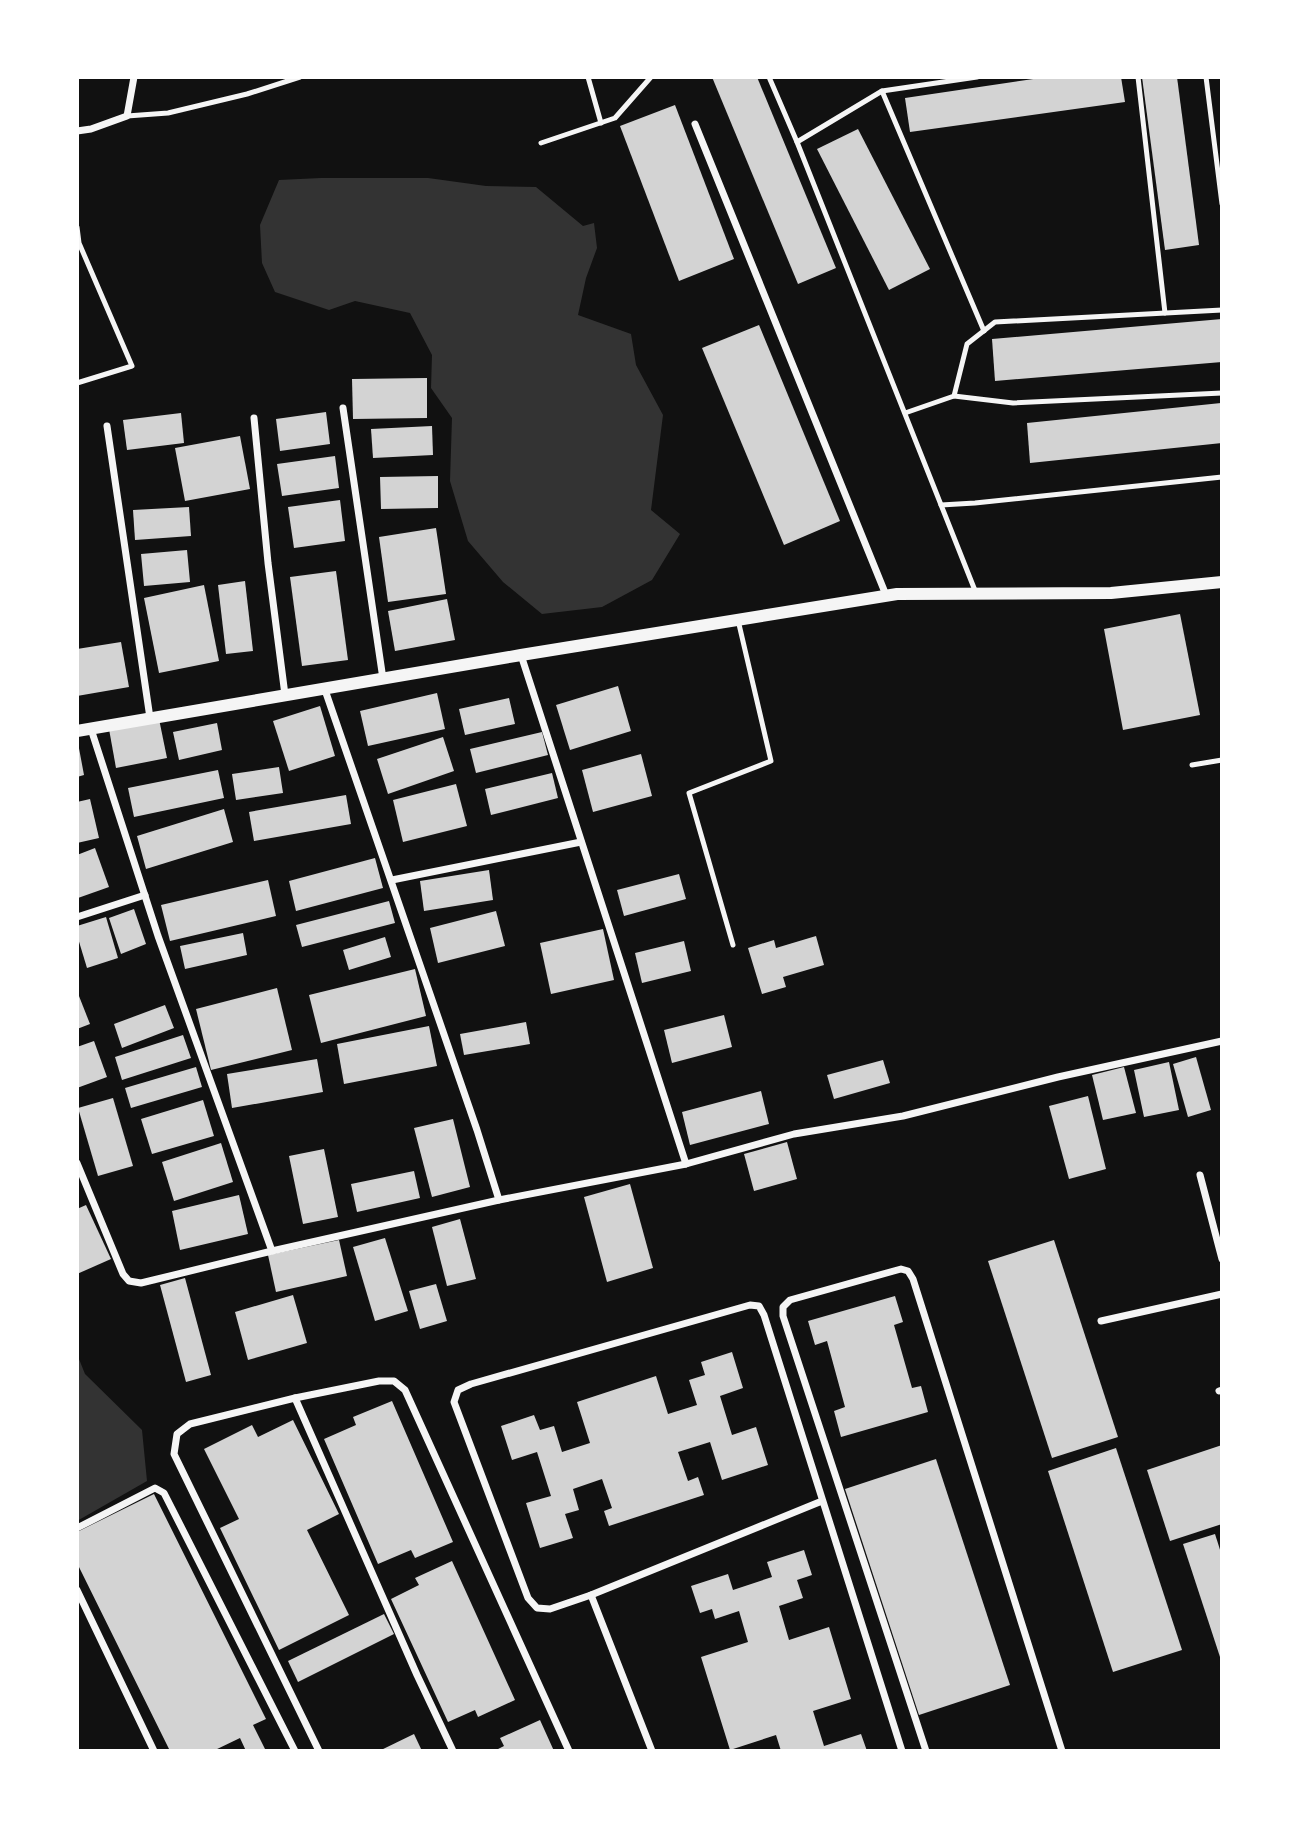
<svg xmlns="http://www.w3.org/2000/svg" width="1299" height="1828" font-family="'Archivo Narrow',sans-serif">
  <rect width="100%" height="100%" fill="#111"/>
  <!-- water -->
  <g fill="#333">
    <path d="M321 178H428L486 186 536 187 583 226 594 223 597 248 586 278 578 315 631 334 636 365 663 415 651 510 680 534 652 580 602 607 542 614 503 582 468 541 450 481 452 418 431 388 432 355 410 313 355 301 329 310 275 292 262 263 260 225 279 180Z"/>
    <path d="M77 1354 85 1374 142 1430 147 1481 77 1521Z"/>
  </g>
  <!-- building -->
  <g fill="#d3d3d3">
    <path d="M712 77H757L836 268 798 284Z"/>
    <path d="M1047 77H1121L1125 102 910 132 905 98Z"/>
    <path d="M1142 77H1177L1199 245 1165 250Z"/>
    <path d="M675 105 734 259 679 281 620 126Z"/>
    <path d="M858 129 930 269 889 290 817 149Z"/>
    <path d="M1222 319V362L995 381 992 339Z"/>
    <path d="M759 325 840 521 784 545 702 348Z"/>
    <path d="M427 378V418L353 419 352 379Z"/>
    <path d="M1221 403 1222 443 1030 463 1027 423Z"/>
    <path d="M326 412 330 444 280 451 276 419Z"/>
    <path d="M181 413 184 443 127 450 123 420Z"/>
    <path d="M432 426 433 455 373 458 371 429Z"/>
    <path d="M240 436 250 489 185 501 175 448Z"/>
    <path d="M335 456 339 488 282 496 277 464Z"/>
    <path d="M438 476V508L381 509 380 477Z"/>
    <path d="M340 500 345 541 294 548 288 507Z"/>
    <path d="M189 507 191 536 135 540 133 510Z"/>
    <path d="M436 528 446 594 388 602 379 537Z"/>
    <path d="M187 550 190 582 144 586 141 554Z"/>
    <path d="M336 571 348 660 302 666 290 577Z"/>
    <path d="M245 581 253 651 226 654 218 585Z"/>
    <path d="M204 585 219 661 159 673 144 598Z"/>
    <path d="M447 599 455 640 395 651 388 611Z"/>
    <path d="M1180 614 1200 715 1123 730 1104 629Z"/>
    <path d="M121 642 129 687 77 696V649Z"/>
    <path d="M618 686 631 731 570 750 556 705Z"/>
    <path d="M437 693 445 729 368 746 360 711Z"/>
    <path d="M509 698 515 724 465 735 459 709Z"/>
    <path d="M320 706 335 756 289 771 273 721Z"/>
    <path d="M159 719 167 758 116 768 109 729Z"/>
    <path d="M217 723 222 750 179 760 173 732Z"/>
    <path d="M542 732 548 755 476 773 470 749Z"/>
    <path d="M443 737 454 771 388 794 377 759Z"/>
    <path d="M77 743H78L84 775 77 777Z"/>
    <path d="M641 754 652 796 593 812 582 770Z"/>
    <path d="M279 767 283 793 236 800 232 774Z"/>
    <path d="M218 770 224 798 134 817 128 788Z"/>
    <path d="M552 773 558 798 491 815 485 789Z"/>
    <path d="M456 784 467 826 403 842 393 800Z"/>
    <path d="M346 795 351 824 254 841 249 812Z"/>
    <path d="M90 799 99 838 77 843V802Z"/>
    <path d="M224 809 233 842 146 869 137 836Z"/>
    <path d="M95 848 109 887 78 898 77 855Z"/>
    <path d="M375 858 383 888 296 911 289 881Z"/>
    <path d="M489 870 493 900 424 911 420 881Z"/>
    <path d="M679 874 686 899 624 916 617 890Z"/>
    <path d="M268 880 276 916 170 941 161 905Z"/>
    <path d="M389 901 395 923 302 947 296 925Z"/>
    <path d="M134 909 146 944 121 954 109 918Z"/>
    <path d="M496 911 505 946 438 963 430 928Z"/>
    <path d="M106 917 118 958 87 968 77 935V926Z"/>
    <path d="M603 929 614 980 551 994 540 943Z"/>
    <path d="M243 933 247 955 185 969 180 946Z"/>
    <path d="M816 936 824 965 783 977 786 987 762 994 748 948 774 940 776 948Z"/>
    <path d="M385 937 391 957 349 970 343 950Z"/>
    <path d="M684 941 691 971 642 983 635 953Z"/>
    <path d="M415 969 426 1016 321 1043 309 995Z"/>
    <path d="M277 988 292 1050 211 1070 196 1009Z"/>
    <path d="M77 991 90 1024 77 1029Z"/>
    <path d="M165 1005 174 1028 122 1048 114 1024Z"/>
    <path d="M724 1015 732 1047 672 1063 664 1030Z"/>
    <path d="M526 1022 530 1044 464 1055 460 1034Z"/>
    <path d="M429 1026 437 1066 344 1084 337 1044Z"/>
    <path d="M183 1035 191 1058 122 1080 115 1057Z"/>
    <path d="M94 1041 107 1077 77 1088V1047Z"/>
    <path d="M1196 1057 1211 1110 1188 1117 1173 1064Z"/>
    <path d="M317 1059 323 1092 232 1108 227 1074Z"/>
    <path d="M883 1060 890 1083 834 1099 827 1075Z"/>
    <path d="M1169 1062 1179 1110 1144 1117 1134 1070Z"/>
    <path d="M196 1067 202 1087 131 1108 125 1088Z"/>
    <path d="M1124 1067 1136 1113 1103 1120 1092 1075Z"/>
    <path d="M761 1091 769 1124 690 1145 682 1112Z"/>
    <path d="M1088 1096 1106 1169 1069 1179 1049 1106Z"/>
    <path d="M113 1098 133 1166 98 1176 78 1108Z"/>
    <path d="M203 1100 214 1136 152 1154 141 1119Z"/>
    <path d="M453 1119 470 1187 432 1197 414 1128Z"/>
    <path d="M787 1142 797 1179 754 1191 744 1154Z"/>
    <path d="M221 1143 233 1182 174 1201 162 1162Z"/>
    <path d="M324 1149 338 1217 303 1224 289 1156Z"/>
    <path d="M414 1171 420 1198 357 1212 351 1184Z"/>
    <path d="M630 1184 653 1268 607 1282 584 1197Z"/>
    <path d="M239 1195 248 1234 180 1250 172 1211Z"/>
    <path d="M86 1205 111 1259 77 1274V1209Z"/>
    <path d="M460 1219 476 1279 447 1286 432 1227Z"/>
    <path d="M385 1238 408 1311 375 1321 353 1247Z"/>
    <path d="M339 1240 347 1276 276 1292 268 1255Z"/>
    <path d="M1054 1240 1118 1437 1052 1458 988 1261Z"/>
    <path d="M185 1278 211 1375 186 1382 160 1285Z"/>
    <path d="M436 1284 447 1321 420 1329 409 1291Z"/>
    <path d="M293 1295 307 1343 248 1360 235 1312Z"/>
    <path d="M895 1296 903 1322 894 1325 912 1388 921 1386 928 1412 841 1437 834 1411 845 1407 827 1341 815 1345 808 1321Z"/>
    <path d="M732 1352 743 1388 720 1396 732 1435 756 1427 768 1465 722 1480 710 1442 678 1452 688 1481 698 1477 704 1495 609 1526 604 1511 612 1508 602 1479 573 1489 579 1510 565 1514 573 1538 540 1548 526 1503 551 1496 537 1452 512 1460 501 1426 534 1415 540 1430 554 1426 562 1452 590 1443 577 1402 656 1376 668 1414 697 1405 689 1380 705 1375 701 1362Z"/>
    <path d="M392 1401 453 1542 415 1558 411 1550 378 1564 324 1439 356 1425 353 1417Z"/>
    <path d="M293 1420 339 1514 307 1530 349 1615 279 1650 220 1528 239 1519 204 1449 252 1425 258 1437Z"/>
    <path d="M1222 1445V1524L1170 1541 1147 1470Z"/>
    <path d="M1116 1448 1182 1650 1113 1672 1048 1471Z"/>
    <path d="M936 1459 1010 1685 919 1715 845 1489Z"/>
    <path d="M154 1494 266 1719 253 1725 266 1751H246L240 1738 213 1751H170L77 1563V1532Z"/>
    <path d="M1215 1534 1222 1556 1221 1660 1183 1544Z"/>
    <path d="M804 1550 812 1575 797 1580 803 1598 779 1606 789 1640 829 1627 851 1699 813 1711 824 1746 861 1734 867 1751H781L776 1735 730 1750 701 1657 748 1642 739 1611 715 1619 712 1609 700 1613 691 1586 728 1574 733 1590 772 1577 767 1562Z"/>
    <path d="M452 1561 515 1700 478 1717 475 1710 448 1722 391 1599 419 1585 415 1578Z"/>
    <path d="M384 1614 394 1634 298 1682 288 1661Z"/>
    <path d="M540 1720 554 1751H494L504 1746 500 1738Z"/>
    <path d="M414 1734 422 1751H379Z"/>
  </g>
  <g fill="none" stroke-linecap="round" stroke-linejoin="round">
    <!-- service -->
    <g stroke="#f5f5f5" stroke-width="5">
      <path d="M588 77 601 123"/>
      <path d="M769 77 797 142 976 593"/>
      <path d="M1138 77 1165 313"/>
      <path d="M1206 77 1222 204"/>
      <path d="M882 91 984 331"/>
      <path d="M127 116 168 113 247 94 300 77"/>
      <path d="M797 142 882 91 977 77"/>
      <path d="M541 143 615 118 651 77"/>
      <path d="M77 227 79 243 132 366 77 383"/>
      <path d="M954 396 1013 403 1222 393"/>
      <path d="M905 413 954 396 967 344 995 322 1222 310"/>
      <path d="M941 505 975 503 1222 477"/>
      <path d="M1192 765 1222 760"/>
      <path d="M733 945 689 793 771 761 738 620"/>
    </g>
    <!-- minor -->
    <g stroke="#f5f5f5" stroke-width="7">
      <path d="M695 124 886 595"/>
      <path d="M77 131 91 129 127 116 134 77"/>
      <path d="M343 408 383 679"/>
      <path d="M254 418 268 563 285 695"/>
      <path d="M107 426 150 718"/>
      <path d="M521 655 686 1164"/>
      <path d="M325 690 477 1130 499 1200"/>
      <path d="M91 729 158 936 272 1251"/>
      <path d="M392 880 581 842"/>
      <path d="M77 917 145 895"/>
      <path d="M77 1163 123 1274 129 1281 141 1283 272 1251 499 1200 686 1164 794 1134 903 1116 1058 1077 1222 1041"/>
      <path d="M1200 1175 1222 1259"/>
      <path d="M1101 1321 1222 1294"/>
      <path d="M1219 1391 1222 1390"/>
      <path d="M295 1398 417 1675 453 1751"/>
      <path d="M822 1501 591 1595 550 1609 537 1608 528 1598 454 1402 458 1390 471 1384 750 1305 759 1306 764 1315 902 1751"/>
      <path d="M77 1528 155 1488 164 1493 295 1751"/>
      <path d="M77 1590 154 1751"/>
      <path d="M591 1595 652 1751"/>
      <path d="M319 1751 174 1454 177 1434 190 1424 295 1398 379 1381H394L405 1390 569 1751"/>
      <path d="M926 1751 783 1316V1307L790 1300 901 1269 908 1271 913 1279 1062 1751"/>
    </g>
    <!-- tertiary -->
    <path stroke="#f5f5f5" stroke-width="12" d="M77 731 521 655 897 594 1111 593 1222 582"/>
  </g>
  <!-- border -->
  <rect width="1299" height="1828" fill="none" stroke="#ffffff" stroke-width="158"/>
</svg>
